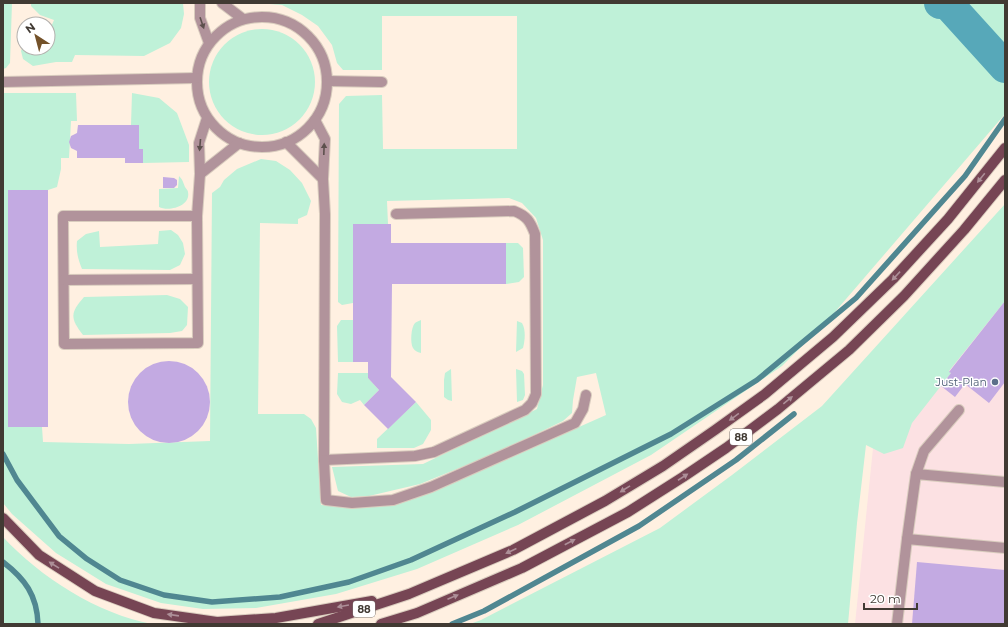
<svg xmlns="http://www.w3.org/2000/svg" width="1008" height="627" font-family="Montserrat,sans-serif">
  <rect width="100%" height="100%" fill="#fff0e1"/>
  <!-- industrial -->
  <path fill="#fce1e3" d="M1005 283V624H855L873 448Z"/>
  <!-- green -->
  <g fill="#bff1d8">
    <path d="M3 3H12L10 63 6 68 3 69Z"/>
    <path d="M31 3H183L184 14 181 28 170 43 144 56 75 55 72 62H56L33 66 23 59 21 51 24 43V48H48V28L51 27 54 20 40 15 31 6Z"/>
    <path d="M257 3H1005V114L828 320 782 366 651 455 518 525 417 569 336 594 256 608 203 609 161 603 106 584 56 553 12 514 3 503V93H76L77 121H71L69 158H61V169L57 187 48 190H8V427H42L43 442 129 444 210 441 212 193 220 187 224 180 237 169 261 159 276 161 290 170 302 183 311 201 307 215 298 219V224L260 223 258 414H304L311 419 316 428 321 505 356 507 391 505 430 493 606 415 596 373 577 377 573 400 572 413 563 421 496 453 420 484 369 496 351 497 338 491 332 467 423 464 537 409 543 385V240L536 218 522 203 509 198 387 201 388 224H353V303L342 305 338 302 339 104 346 96 382 95 383 149H517V16H382V70H343L337 63 332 45 318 26 302 15 282 5Z"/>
    <circle cx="262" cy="82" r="53"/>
    <path d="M132 93 159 98 177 113 189 145V162L143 163V149H139V125H131Z"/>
    <path d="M179 176C183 180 183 182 185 187 186 189 188 190 188 192 191 206 169 212 159 207V189L178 188Z"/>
    <path d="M1005 204V301L949 371 951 373 912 423 903 448 884 454 866 445 857 523 848 624H470L481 620 660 528 732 475 822 406Z"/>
    <path d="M171 230 178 235 183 243 185 254 180 265 170 270 82 269C78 259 76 252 77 241L86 234 99 231 100 247 158 244 159 231Z"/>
    <path d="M506 243H518L523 248 524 277 519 282 506 284Z"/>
    <path d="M167 295 180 299 188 307 187 325 182 331 170 333 83 335C70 318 70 313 84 297Z"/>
    <path d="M341 320H353V362H338L337 326Z"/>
    <path d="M421 320V353C417 352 415 351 413 348 410 343 411 327 415 323 416 322 419 321 421 320Z"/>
    <path d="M517 321 522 323C526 330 525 340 523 348L516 352Z"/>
    <path d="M451 369 452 401 448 400 444 397V380L445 373Z"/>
    <path d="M516 369 522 371 524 374 525 395 523 400 517 402Z"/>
    <path d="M338 373H368V378L379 390 364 405 360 400 351 404 342 402 337 394Z"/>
    <path d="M416 402 431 420V430L423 444 414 448H377V439Z"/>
    <path d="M3 537C40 577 98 614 152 624H3Z"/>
  </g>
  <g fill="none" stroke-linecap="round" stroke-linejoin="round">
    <!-- stream -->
    <g stroke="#508791" stroke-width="5.5">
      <path d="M3 454 17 480 59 536 87 559 120 580 164 595 212 602 280 597 349 582 411 560 515 512 671 434 757 380 856 298 965 176 1005 119"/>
      <path d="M3 562C25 579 37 595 38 624"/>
      <path d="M452 624 484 611 639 526 736 460 794 414"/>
    </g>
    <!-- river -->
    <path stroke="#57a8b9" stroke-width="32" d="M940 3H947L1005 67"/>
  </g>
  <!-- building -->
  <g fill="#c3aae2">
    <path d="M78 125H139V149H143V163H125V158H77V151L71 148 69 142 71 136 77 133Z"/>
    <path d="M163 177 174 178 177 180V185L174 188H163Z"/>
    <rect x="8" y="190" width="40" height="237"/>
    <path d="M353 224H391V243H506V284H392L391 377 416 402 388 429 364 405 379 390 368 378V362H353Z"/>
    <path d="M1005 301V382L989 403 965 384 955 397 941 386 951 373 949 372Z"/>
    <circle cx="169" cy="402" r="41"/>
    <path d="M917 562 1005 570V624H912Z"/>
  </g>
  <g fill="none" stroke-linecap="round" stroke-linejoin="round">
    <!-- minor casing -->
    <g stroke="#d9ccbe" stroke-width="12">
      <g id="minor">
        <path d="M200 3V18L209 43"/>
        <path d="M222 3 243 19"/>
        <circle cx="262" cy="82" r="65"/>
        <path d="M327 81 382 82"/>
        <path d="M3 82 196 78"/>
        <path d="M315 120 325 139 323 179 325 214 324 460 415 456 434 452 525 410 532 403 536 394 535 234C530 221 527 216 514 211L396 214"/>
        <path d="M286 142 323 179"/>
        <path d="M200 174 239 143"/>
        <path d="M197 216H63L64 344 198 343 197 216 200 174 199 143 207 118"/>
        <path d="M64 280 197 279"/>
        <path d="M324 460 326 500 352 503 393 500 431 487 575 423 583 409 586 395"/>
        <path d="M916 474 924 451 959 410"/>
        <path d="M907 539 916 474 1005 482"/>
        <path d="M897 624 907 539 1005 548"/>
      </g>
    </g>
    <!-- major casing -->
    <g stroke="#d9ccbe" stroke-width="12">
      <g id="major">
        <path d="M3 518 39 555 95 591 154 613 217 622 276 618 372 601"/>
        <path d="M318 624 409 594 513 550 605 501 663 466 715 430 765 394 833 337 893 279 948 219 1005 148"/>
        <path d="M381 624 417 613 522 568 628 512 683 477 726 448 778 409 849 350 904 296 964 230 1005 180"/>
      </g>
    </g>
    <!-- minor -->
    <use href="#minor" stroke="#b1939b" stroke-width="10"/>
    <!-- major -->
    <use href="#major" stroke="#764554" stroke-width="10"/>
  </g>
  <!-- one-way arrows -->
  <defs><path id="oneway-solid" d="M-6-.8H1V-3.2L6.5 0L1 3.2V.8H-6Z"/></defs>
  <g fill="#5d504d">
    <use href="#oneway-solid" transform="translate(202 23) rotate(71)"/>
    <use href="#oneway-solid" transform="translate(200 145) rotate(95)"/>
    <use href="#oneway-solid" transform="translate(324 149) rotate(-88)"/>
  </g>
  <g fill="#ad8f98">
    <use href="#oneway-solid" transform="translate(981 178) rotate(129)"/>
    <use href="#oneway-solid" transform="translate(896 276) rotate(133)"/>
    <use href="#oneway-solid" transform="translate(788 400) rotate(-39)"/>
    <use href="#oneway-solid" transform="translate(734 417) rotate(144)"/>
    <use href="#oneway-solid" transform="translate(683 477) rotate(-33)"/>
    <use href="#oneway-solid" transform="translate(625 489) rotate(148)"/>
    <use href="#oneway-solid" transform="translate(570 542) rotate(-28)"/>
    <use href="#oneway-solid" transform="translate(511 551) rotate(155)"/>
    <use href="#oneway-solid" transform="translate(54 565) rotate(-148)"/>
    <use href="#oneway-solid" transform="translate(453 597) rotate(-23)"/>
    <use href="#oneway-solid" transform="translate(343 606) rotate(170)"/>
    <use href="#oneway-solid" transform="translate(173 615) rotate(-172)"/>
  </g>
  <!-- markers -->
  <circle fill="#5c6f8a" stroke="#fff" stroke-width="1.5" cx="995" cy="382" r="4"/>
  <g text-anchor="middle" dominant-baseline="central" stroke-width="3" stroke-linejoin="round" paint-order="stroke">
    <!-- shield labels -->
    <g fill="#fff" stroke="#7a7570" stroke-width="1">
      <rect x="730" y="429" width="22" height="16" rx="3"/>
      <rect x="353" y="601" width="22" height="16" rx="3"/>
    </g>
    <g font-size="10" font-weight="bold" fill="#413a33">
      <text x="741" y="437">88</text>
      <text x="364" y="609">88</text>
    </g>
    <!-- service labels -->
    <g font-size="11" fill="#4e5e75" stroke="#fff" text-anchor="end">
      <text x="987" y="382">Just-Plan</text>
    </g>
  </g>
  <!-- border -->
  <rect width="1008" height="627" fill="none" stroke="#413a33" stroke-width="8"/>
  <!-- north arrow -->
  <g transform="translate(36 36) rotate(324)"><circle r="19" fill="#ffffff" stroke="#b3b0ad"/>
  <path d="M0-3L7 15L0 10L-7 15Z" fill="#74522a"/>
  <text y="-6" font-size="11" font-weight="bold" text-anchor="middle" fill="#413a33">N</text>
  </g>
  <!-- scale -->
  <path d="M864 603v6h53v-6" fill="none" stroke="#413a33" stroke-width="2"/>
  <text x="870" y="603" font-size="12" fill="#413a33" stroke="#ffffff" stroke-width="3" paint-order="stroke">20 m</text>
</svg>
